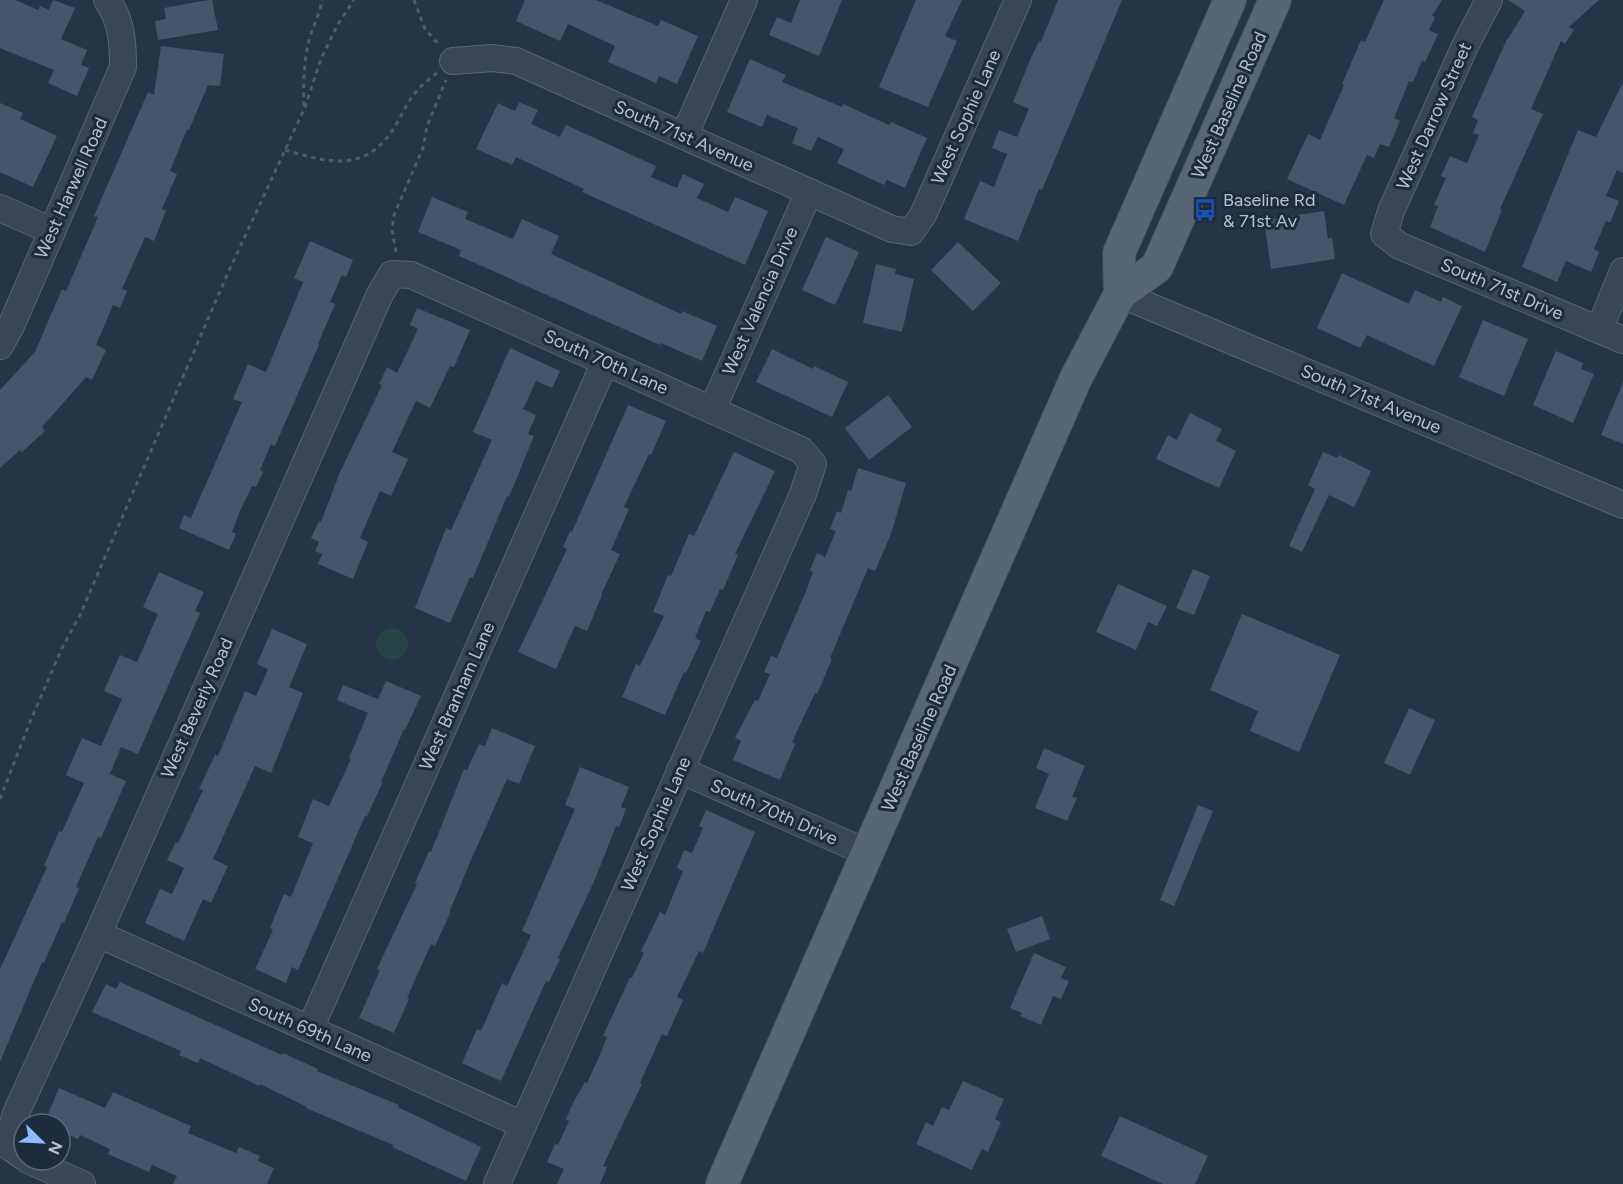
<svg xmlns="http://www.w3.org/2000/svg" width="1623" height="1184" font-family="Figtree,sans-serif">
  <rect width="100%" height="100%" fill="#253446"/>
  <!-- green -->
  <circle fill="#274447" cx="392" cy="644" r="16"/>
  <!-- building -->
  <g fill="#46566a">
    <path d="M0 0H15L38 10 40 6 49 10 53 0 75 8 61 39 87 50 81 65 89 68 77 96 48 83 54 70 0 48Z"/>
    <path d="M208 0H212L218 30 158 40 155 21 166 19 164 8Z"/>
    <path d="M525 0H596L658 26 661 20 698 36 677 84 659 76 656 83 608 62 615 46 568 24 560 41 516 21Z"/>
    <path d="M800 0H842L819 56 769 35 777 17 791 23Z"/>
    <path d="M916 0H962L945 36 957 41 928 107 879 87Z"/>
    <path d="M1058 0H1122L1042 190 1039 189 1018 241 964 219 980 181 994 187 1007 154 992 148 999 130 1017 137 1029 109 1013 102 1030 60 1039 41 1041 42Z"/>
    <path d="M1384 0H1442L1432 16 1435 17 1429 30 1438 34 1425 62 1422 61 1413 82 1409 81 1394 118 1400 121 1389 147 1380 144 1374 158 1367 155 1344 205 1287 179 1308 134 1320 140 1344 85 1342 84 1361 40 1365 42Z"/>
    <path d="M1508 0H1599L1569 27 1574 30 1565 44 1561 41 1531 109 1543 114 1500 209 1502 210 1485 252 1430 227 1438 206 1434 205 1446 178 1441 176 1450 156 1467 163 1479 135 1473 133 1478 120 1472 117 1507 39H1508L1525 11Z"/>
    <path d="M161 46 224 54 220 86 208 85 189 130 187 129 170 171 177 174 162 209 166 211 154 241 145 237 122 289 127 291 120 308 113 305 96 345 106 350 92 380 86 377 42 427 45 431 22 452 20 450 0 468V390L35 352 62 289 66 291 98 217 94 216 148 92 154 95Z"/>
    <path d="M750 59 786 75 782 82 842 107 843 104 889 125 891 122 927 138 905 188 887 180 884 185 837 163 844 149 818 137 811 151 792 143 798 128 767 115 762 127 727 112Z"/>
    <path d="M1623 82V173L1617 170 1606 196 1619 201 1610 223 1606 221 1594 249 1599 252 1591 272 1566 261 1557 282 1522 267 1578 130 1596 137Z"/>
    <path d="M519 102 538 110 531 124 560 137 566 125 656 166 651 177 677 188 683 174 704 184 697 198 728 212 735 197 768 211 745 265 582 192 584 189 516 157 512 165 476 149 498 103 515 111Z"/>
    <path d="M0 103 23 113 20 119 57 136 33 187 0 172Z"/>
    <path d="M432 197 468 212 465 219 513 239 522 219 559 236 551 254 681 314 682 311 717 326 702 361 661 343 660 345 459 256 461 250 418 232Z"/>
    <path d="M1324 211 1328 239 1332 238 1335 259 1271 269 1264 220Z"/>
    <path d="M826 237 859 252 835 305 802 290Z"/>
    <path d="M310 241 353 260 346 277 342 275 330 302 335 304 318 344 319 345 275 446 271 444 260 470 263 472 256 487 252 486 240 511 232 532 236 534 229 550 179 528 184 515 191 518 242 402 233 399 248 364 266 372 303 282 294 278Z"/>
    <path d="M958 242 1001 283 973 311 931 270Z"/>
    <path d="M876 264 896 269 895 274 914 279 902 332 863 323Z"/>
    <path d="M1342 273 1409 304 1415 290 1441 302 1443 297 1462 306 1434 366 1367 335 1360 348 1317 328Z"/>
    <path d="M417 308 470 330 454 367 450 366 430 408 416 401 392 452 408 459 391 496 380 491 360 538 368 542 353 579 318 564 322 554 315 551 319 542 311 538 319 521 321 522 340 472 382 385 379 384 387 367 397 373 418 329 410 325Z"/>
    <path d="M1483 320 1528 339 1504 396 1459 377Z"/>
    <path d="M510 348 560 371 552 388 536 381 523 409 536 415 528 434 534 436 509 497 507 496 473 578 470 577 450 623 415 608 446 528 451 530 492 440 473 432Z"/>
    <path d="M772 349 813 369 814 366 848 382 832 417 756 382Z"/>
    <path d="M1556 351 1583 363 1581 369 1594 374 1573 423 1533 405Z"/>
    <path d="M1623 382V444L1601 435Z"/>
    <path d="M888 395 912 427 869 460 845 428Z"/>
    <path d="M628 405 666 421 651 455 649 454 624 507 629 509 611 550 620 554 601 595H602L587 631 575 626 556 669 518 652 567 549 563 547 570 531 572 532Z"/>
    <path d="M1190 413 1222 429 1216 441 1236 451 1219 488 1156 459 1168 435 1177 440Z"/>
    <path d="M734 452 775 471 735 554 738 555 723 590 720 589 710 612 706 611 695 638 701 641 686 673 684 672 665 715 622 697 636 664 640 666 664 616 653 612 668 575 671 576 689 534 694 536Z"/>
    <path d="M1323 452 1337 458 1339 455 1371 471 1354 507 1329 495 1302 552 1289 546 1315 489 1308 485Z"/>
    <path d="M858 468 906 483 891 534 875 571 868 568 830 658 832 659 817 694 815 693 792 742 795 744 780 780 733 760 741 741 735 738 755 700 758 701 770 674 764 672 771 656 777 658 806 591 813 572 810 570 817 553 825 557 836 531 830 529 837 511 841 513 848 490 851 491Z"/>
    <path d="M1193 569 1210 576 1194 615 1176 608Z"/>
    <path d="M159 572 204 592 195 611 200 613 138 754 121 747 110 774 126 781 101 838 98 837 76 887 79 888 64 923 62 922 44 963 42 962 0 1062V969L47 867 44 866 59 831 62 832 84 783 66 775 82 738 101 746 122 699 104 691 120 655 137 662 158 614 143 607Z"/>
    <path d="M1118 584 1167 606 1157 626 1148 622 1136 650 1096 632Z"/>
    <path d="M1242 614 1340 655 1299 752 1250 731 1258 711 1210 690Z"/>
    <path d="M272 629 307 644 289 687 303 693 271 773 255 766 213 859 228 866 211 903 203 899 184 941 145 923 160 889 172 894 184 868 167 860 176 842 178 843 203 790 199 789 215 755 218 756 245 691 256 696 268 669 257 664Z"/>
    <path d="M386 681 421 696 405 730 404 729 381 782H383L367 816H365L298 970 292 967 286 983 255 969 273 930 270 928 284 894 291 897 313 843 298 837 313 799 329 806 351 759 349 758 368 713 337 700 343 685 378 699Z"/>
    <path d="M1409 708 1435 720 1410 775 1384 763Z"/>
    <path d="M492 728 535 746 519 784 507 779 468 867 449 913H450L435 946 431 944 407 998 409 999 394 1033 359 1018 380 970 377 969 417 884 415 883 429 851 431 852 464 769 467 770 479 744 485 746Z"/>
    <path d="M1044 748 1085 766 1072 797 1077 798 1067 821 1035 808 1049 774 1036 768Z"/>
    <path d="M580 767 629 787 621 807 626 809 619 827 616 826 596 877 558 958 560 959 549 982 546 981 501 1081 462 1063 477 1029 481 1031 502 983 507 986 531 935 522 931 575 809 565 805Z"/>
    <path d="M1198 805 1213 811 1174 906 1160 900Z"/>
    <path d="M706 810 755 832 703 953 699 951 677 997 683 1000 667 1036 662 1034 640 1083 642 1084 603 1166 607 1167 600 1184H557L564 1169 547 1162 555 1144 558 1145 569 1121 566 1119 573 1103 585 1082 587 1083 599 1057 607 1037 603 1036 630 977 632 978 644 953 641 951 649 935 660 912 665 915 683 871 677 868 684 850 692 853 703 828 699 826Z"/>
    <path d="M1042 916 1050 939 1016 952 1007 929Z"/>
    <path d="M1034 953 1066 967 1061 978 1069 981 1061 999 1053 996 1041 1025 1020 1016 1022 1013 1010 1008Z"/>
    <path d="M120 982 282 1055 283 1053 318 1069 317 1071 399 1105 398 1107 481 1147 466 1181 392 1147 393 1145 306 1108 307 1107 260 1084 259 1086 200 1058 198 1063 179 1055 181 1051 92 1012 106 984 116 989Z"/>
    <path d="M963 1081 1004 1099 995 1119 1001 1122 988 1152 982 1149 972 1170 916 1144 926 1122 933 1126 942 1107 949 1110Z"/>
    <path d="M59 1088 105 1108 113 1092 191 1126 188 1133 236 1153 239 1147 260 1156 258 1161 274 1168 267 1184H173L177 1176 152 1165 149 1172 108 1154 110 1149 80 1135 78 1139 60 1131V1124H44Z"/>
    <path d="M1120 1116 1208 1156 1195 1184H1163L1101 1156Z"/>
  </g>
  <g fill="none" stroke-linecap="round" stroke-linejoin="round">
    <!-- minor casing -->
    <g stroke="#586472" stroke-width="28">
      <g id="minor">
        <path d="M1489 0 1465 46 1391 211 1384 234 1400 246 1623 340"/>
        <path d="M453 61 492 58 516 61 892 229 911 232 923 215 1018 0"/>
        <path d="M684 136 744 0"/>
        <path d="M0 208 52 231"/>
        <path d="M1120 294 1623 505"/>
        <path d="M1599 330 1623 271"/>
        <path d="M0 346 11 326 123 67C123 43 122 21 107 0"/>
        <path d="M712 410 809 192"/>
        <path d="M680 770 868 853"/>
        <path d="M98 934 523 1125"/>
        <path d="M310 1029 605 362"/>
        <path d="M24 1157 7 1145 16 1113 98 934 380 294 392 274 411 275 801 450 813 464 803 494 497 1184"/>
        <path d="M28 1160 82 1184"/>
      </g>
    </g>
    <!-- major casing -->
    <g stroke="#434f5e" stroke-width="34">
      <g id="major">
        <path d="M1120 294 1119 253 1230 0"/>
        <path d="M722 1184 1076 378 1120 294 1157 267 1275 0"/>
      </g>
    </g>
    <!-- path -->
    <g stroke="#456162" stroke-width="3" stroke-dasharray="4.5 4.5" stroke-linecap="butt">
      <path d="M414 0 425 29 440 46"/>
      <path d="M304 106C303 84 304 61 309 40 313 26 320 14 322 0"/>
      <path d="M285 150C333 164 368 173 397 123 410 99 414 90 437 73"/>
      <path d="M396 252 392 230 394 215 423 148 427 126 446 80"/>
      <path d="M0 799 30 722 62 648 80 615 227 275 305 107 321 59 338 24 354 0"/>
    </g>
    <!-- minor -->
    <use href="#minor" stroke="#3a4655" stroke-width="26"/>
    <!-- major -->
    <use href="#major" stroke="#586575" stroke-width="32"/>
  </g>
  <!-- icons -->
  <defs>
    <g id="bus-bare" transform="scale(1.8)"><path d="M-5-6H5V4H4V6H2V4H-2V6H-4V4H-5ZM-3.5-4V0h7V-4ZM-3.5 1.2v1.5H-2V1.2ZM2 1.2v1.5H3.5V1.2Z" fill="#1a4fb4" stroke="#1e2b3b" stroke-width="2.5" paint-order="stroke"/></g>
  </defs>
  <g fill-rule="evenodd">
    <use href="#bus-bare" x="1205" y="210"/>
  </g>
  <g text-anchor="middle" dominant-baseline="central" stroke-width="6" stroke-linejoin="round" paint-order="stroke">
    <!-- street labels -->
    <g font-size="18" fill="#b7c1ce" stroke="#1e2b3b">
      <text transform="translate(1229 105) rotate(-66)">West Baseline Road</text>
      <text transform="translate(1434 116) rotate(-66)">West Darrow Street</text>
      <text transform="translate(966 117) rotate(-66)">West Sophie Lane</text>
      <text transform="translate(684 136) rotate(24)">South 71st Avenue</text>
      <text transform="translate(71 188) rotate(-66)">West Harwell Road</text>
      <text transform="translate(1502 289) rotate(23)">South 71st Drive</text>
      <text transform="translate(760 301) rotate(-66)">West Valencia Drive</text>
      <text transform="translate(606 362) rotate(24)">South 70th Lane</text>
      <text transform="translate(1371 399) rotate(23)">South 71st Avenue</text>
      <text transform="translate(457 696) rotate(-66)">West Branham Lane</text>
      <text transform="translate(197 708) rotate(-66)">West Beverly Road</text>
      <text transform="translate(919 738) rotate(-66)">West Baseline Road</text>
      <text transform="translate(774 812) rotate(24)">South 70th Drive</text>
      <text transform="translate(656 824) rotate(-66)">West Sophie Lane</text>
      <text transform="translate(310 1030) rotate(24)">South 69th Lane</text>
    </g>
    <!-- poi labels -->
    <g font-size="18" fill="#b7c1ce" stroke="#1e2b3b" text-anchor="start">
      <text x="1223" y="200">Baseline Rd<tspan x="1223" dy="21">&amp; 71st Av</tspan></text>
    </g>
  </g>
  <!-- north arrow -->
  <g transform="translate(42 1142) rotate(114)"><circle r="28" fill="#1e2b3b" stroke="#5b6776" stroke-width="1.5"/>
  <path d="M0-4.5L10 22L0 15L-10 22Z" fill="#8cbcff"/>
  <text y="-9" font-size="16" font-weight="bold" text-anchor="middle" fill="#b7c1ce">N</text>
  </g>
</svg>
